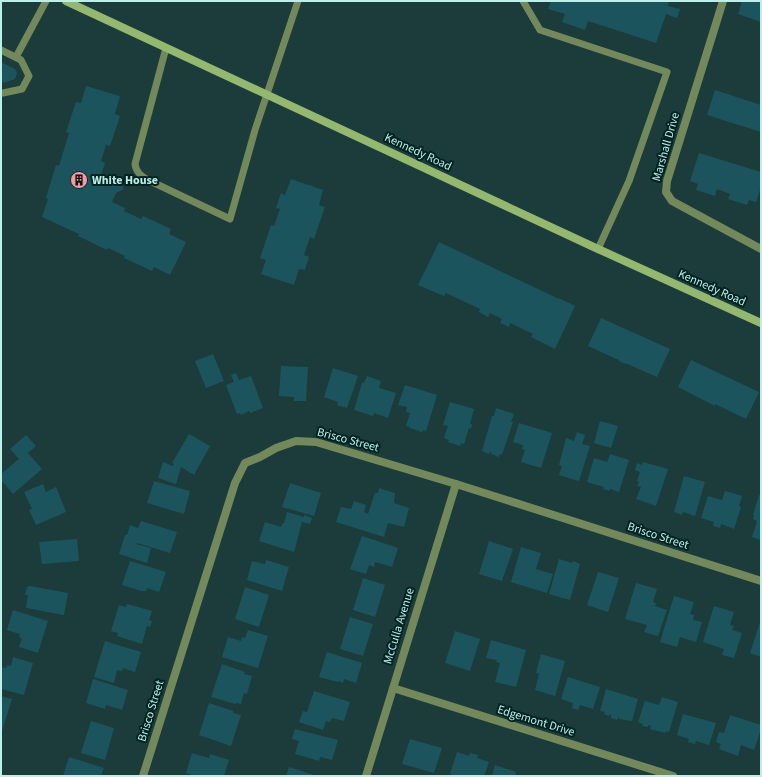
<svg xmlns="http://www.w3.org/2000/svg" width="762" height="777" font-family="'Source Sans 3',sans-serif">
  <rect width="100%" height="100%" fill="#1b3c3a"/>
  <!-- building -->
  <g fill="#1c545d">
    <path d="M551 1H669L668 6 680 9 677 18 666 14 656 43 588 21 585 30 562 22 565 14 548 9Z"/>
    <path d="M742 1H761V22L738 14Z"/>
    <path d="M1 62 15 69 17 73 15 79 4 83 1 81Z"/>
    <path d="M86 86 120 96 115 114 120 116 110 146 106 145 101 161 105 163 100 178 110 181 118 177 124 189 116 193 112 202 125 208 124 211 141 219 143 216 171 229 169 234 186 242 170 275 154 267 152 271 124 258 125 256 108 248 107 250 78 236 79 234 42 217 48 199 46 198 56 165 59 166 69 133 66 132 76 102 81 103Z"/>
    <path d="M715 90 761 105V132L707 115Z"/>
    <path d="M699 153 761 172V187L756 202 749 200 747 205 728 199 730 194 717 189 715 196 696 190 698 184 690 181Z"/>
    <path d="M291 179 323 190 319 205 325 207 314 239 310 237 304 255 309 257 305 270 299 269 294 285 261 274 266 260 260 258 271 225 274 226 280 209 276 208 281 193 285 195Z"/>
    <path d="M439 242 559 299V298L575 306 555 349 531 337 533 334 510 323 509 327 500 323 502 319 490 313 488 317 479 312 480 309 446 293 444 296 418 285Z"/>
    <path d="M601 318 670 349 657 377 625 363V364L619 361V360L588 346Z"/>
    <path d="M213 354 224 381 206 388 195 361Z"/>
    <path d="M691 360 759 392 746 419 715 404V406L678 387Z"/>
    <path d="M281 366 308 367 306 401H294V397L279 396Z"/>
    <path d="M333 368 358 376 347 408 337 405 338 402 324 397Z"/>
    <path d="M236 373 239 380 251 376 263 408 250 413 249 411 241 415 240 413 237 414 226 385 234 382 231 375Z"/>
    <path d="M367 376 381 381 379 388 396 393 388 418 374 413 373 416 354 410 362 383H364Z"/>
    <path d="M405 385 437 395 426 431 423 430 422 432 410 428V427L406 426 410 413 406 412 407 407 398 405Z"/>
    <path d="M450 402 474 409 470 424H472L471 429 469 428 464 444 461 443 460 446 448 442 449 440 444 438 448 426 443 425Z"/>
    <path d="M496 408 514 414 511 422H513L502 455 500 454 499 457 491 454V452H490L489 454 482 451 492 416H494Z"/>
    <path d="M600 421 618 426 611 448 594 443Z"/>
    <path d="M519 423 552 433 541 468 521 462 525 450 522 449 523 445 513 442Z"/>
    <path d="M577 432 585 435 582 444 590 446 579 481 559 475 562 466 559 465 566 438 574 441Z"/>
    <path d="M189 434 210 446 194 475 181 467 176 484 158 478 163 462 173 466 174 464 172 463Z"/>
    <path d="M26 435 36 446 28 453 42 469 13 494 1 480V474L19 459 10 449Z"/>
    <path d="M610 454 629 460 619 492 610 489V491L603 489 604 487 587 482 594 458 607 462Z"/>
    <path d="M643 462 668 469 656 506 636 499 641 487 637 486 639 482 637 481 640 472 635 470 637 463 642 465Z"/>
    <path d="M684 476 705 482 695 516 683 512 682 515 674 512Z"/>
    <path d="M154 481 190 491 184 514 147 503Z"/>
    <path d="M290 483 321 493 314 516 282 507Z"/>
    <path d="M43 484 46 492 56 487 66 512 36 525 29 510 32 509 24 492Z"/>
    <path d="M379 488 395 493 394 503 409 508 404 527 388 523 384 537 336 522 341 507 351 509 354 501 366 505 364 512 368 514 375 493H378Z"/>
    <path d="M725 491 742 496 739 506 741 507 734 529 721 524 720 528 713 526 714 522 701 518 708 496 722 500Z"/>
    <path d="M759 495 761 496V540L752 537 757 521 753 519 754 515H753Z"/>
    <path d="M287 512 304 517V515L312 518 310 524 302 522 294 552 259 541 265 522 281 527 283 523H284Z"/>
    <path d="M141 521 177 532 170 553 137 543 136 544 151 548 147 563 119 554 125 535H127L130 525 138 528Z"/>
    <path d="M362 536 398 548 392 567 375 562 374 567 369 565 366 574 350 569Z"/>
    <path d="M77 539 79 561 42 564 39 542Z"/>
    <path d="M489 541 513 549 502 581 479 574Z"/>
    <path d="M521 547 541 553 536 569 553 574 547 593 511 582Z"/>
    <path d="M559 559 572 563 573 561 580 564 570 600 549 594Z"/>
    <path d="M266 560 289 567 282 591 247 580 252 561 265 564Z"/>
    <path d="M130 561 166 572 159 592 147 588 146 591H141L122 585Z"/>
    <path d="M598 572 619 578 608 612 587 605Z"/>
    <path d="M363 578 385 585 375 617 353 610Z"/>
    <path d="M636 583 657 589 653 602 656 603 655 606 667 610 658 636 644 632 647 625 625 619Z"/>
    <path d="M30 586 68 593 64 615 26 608 28 595H25L27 587Z"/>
    <path d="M245 587 269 595 259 627 235 619Z"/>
    <path d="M674 596 694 602 690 614 694 615 693 620 702 622 696 642 680 637 677 647 660 642Z"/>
    <path d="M127 604 152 611 149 620 152 621 150 627 147 626 142 644 117 636 118 633 111 631 119 605 126 607Z"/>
    <path d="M714 606 734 612 730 625 734 626 732 630 742 633 734 658 722 655 724 649 703 642Z"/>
    <path d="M13 610 48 621 38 653 19 647 22 638 19 637 20 634 7 630Z"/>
    <path d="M350 617 373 624 363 656 340 649Z"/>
    <path d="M760 622H761V657L750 653Z"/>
    <path d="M248 630 268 636 258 668 222 657 228 637 241 641 242 637 245 638Z"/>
    <path d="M455 631 480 639 470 671 445 663Z"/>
    <path d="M491 640 526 650 516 687 495 682 500 663 496 662 497 660 486 658Z"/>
    <path d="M105 641 141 652 135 672 123 668 122 671 117 670 114 683 94 677Z"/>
    <path d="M327 652 362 663 356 683 344 679 343 683 339 681 338 682 319 677Z"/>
    <path d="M541 654 565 661 555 696 535 690 539 674 536 673Z"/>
    <path d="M13 657 33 663 24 695 1 689V667L6 668 7 665 11 666Z"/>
    <path d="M222 664 245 672 244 674 252 676 247 694 244 693 241 704 236 703 235 704 211 697Z"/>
    <path d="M568 677 600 687 593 709 580 705 578 710 572 708 573 703 561 699Z"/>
    <path d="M93 679 128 690 122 710 106 705 105 709 86 703Z"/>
    <path d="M606 689 638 699 632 721 619 719V716L617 720 611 718V714H610L609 716 604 714 605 712 600 711Z"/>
    <path d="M314 691 350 702 344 721 332 718 330 722 326 721 323 730 299 722 303 711 307 712Z"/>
    <path d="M1 696 12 699 2 731H1Z"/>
    <path d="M662 697 678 702 669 732 666 731 665 733 650 729 651 726 648 725V727L642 726 643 724 638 722 645 701 659 705Z"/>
    <path d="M209 703 233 711V713L241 715 231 746 199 735Z"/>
    <path d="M683 714 716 723 709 745 696 741 695 744 688 742 689 739 677 735Z"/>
    <path d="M730 715 761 725V729L754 750 741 745 738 756 719 749 721 744 716 742 719 732 724 733Z"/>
    <path d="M91 721 114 728 105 760 81 753Z"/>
    <path d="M295 729 338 740 332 760 320 757 319 761 295 754 299 741 292 739Z"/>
    <path d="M410 739 442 748 434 773 402 764Z"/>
    <path d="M457 752 469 756 470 753 478 755 477 758 489 762 484 776H456L450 774Z"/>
    <path d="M192 753 209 758 210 754 229 760 224 776H196L186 773Z"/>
    <path d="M69 757 104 768 101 776H63Z"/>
    <path d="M495 765 516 772 515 776H492Z"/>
    <path d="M289 767 317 776H286Z"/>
  </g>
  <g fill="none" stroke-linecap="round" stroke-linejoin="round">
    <!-- service -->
    <g stroke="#73895c" stroke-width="7">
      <path d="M523 1 540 30 667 72 629 181 598 249"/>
      <path d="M166 48 135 164C136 172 141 176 148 180L230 219 255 130 298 1"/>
      <path d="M1 50 21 60 29 76 22 89 3 93H1"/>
      <path d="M16 57 46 1"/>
    </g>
    <!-- minor -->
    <g stroke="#73895c" stroke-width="8">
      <path d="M723 1 667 181 666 192 672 201 761 249"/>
      <path d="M393 688 673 776"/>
      <path d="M143 776 235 483 245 463 260 457 276 448 296 441 316 442 456 484 761 581"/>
      <path d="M366 776 456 484"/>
    </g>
    <!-- secondary -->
    <path stroke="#95b870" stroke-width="8" d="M66 1 598 249 761 323"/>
  </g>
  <!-- icons -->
  <defs>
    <g id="building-disc" transform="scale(0.9)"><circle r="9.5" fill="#f39aa7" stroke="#002321"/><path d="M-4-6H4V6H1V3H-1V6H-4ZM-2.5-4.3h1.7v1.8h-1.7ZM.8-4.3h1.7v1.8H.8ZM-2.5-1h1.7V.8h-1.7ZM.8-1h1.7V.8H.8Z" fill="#111"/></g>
  </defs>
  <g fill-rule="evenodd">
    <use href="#building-disc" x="79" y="180"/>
  </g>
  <g text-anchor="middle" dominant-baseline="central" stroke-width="4" stroke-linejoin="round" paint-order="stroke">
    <!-- street labels -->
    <g font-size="12" fill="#beeeea" stroke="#002321">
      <text transform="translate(666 147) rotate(-74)">Marshall Drive</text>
      <text transform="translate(418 152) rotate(25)">Kennedy Road</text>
      <text transform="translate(712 288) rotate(24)">Kennedy Road</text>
      <text transform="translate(348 440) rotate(15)">Brisco Street</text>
      <text transform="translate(658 536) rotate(18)">Brisco Street</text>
      <text transform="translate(399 626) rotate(-73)">McCulla Avenue</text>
      <text transform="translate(151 711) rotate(-73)">Brisco Street</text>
      <text transform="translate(536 721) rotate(17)">Edgemont Drive</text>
    </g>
    <!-- poi labels -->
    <g font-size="12" font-weight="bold" fill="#beeeea" stroke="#002321" text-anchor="start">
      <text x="92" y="180">White House</text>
    </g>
  </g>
  <!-- border -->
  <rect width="762" height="777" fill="none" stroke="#beeeea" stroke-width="4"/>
</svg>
